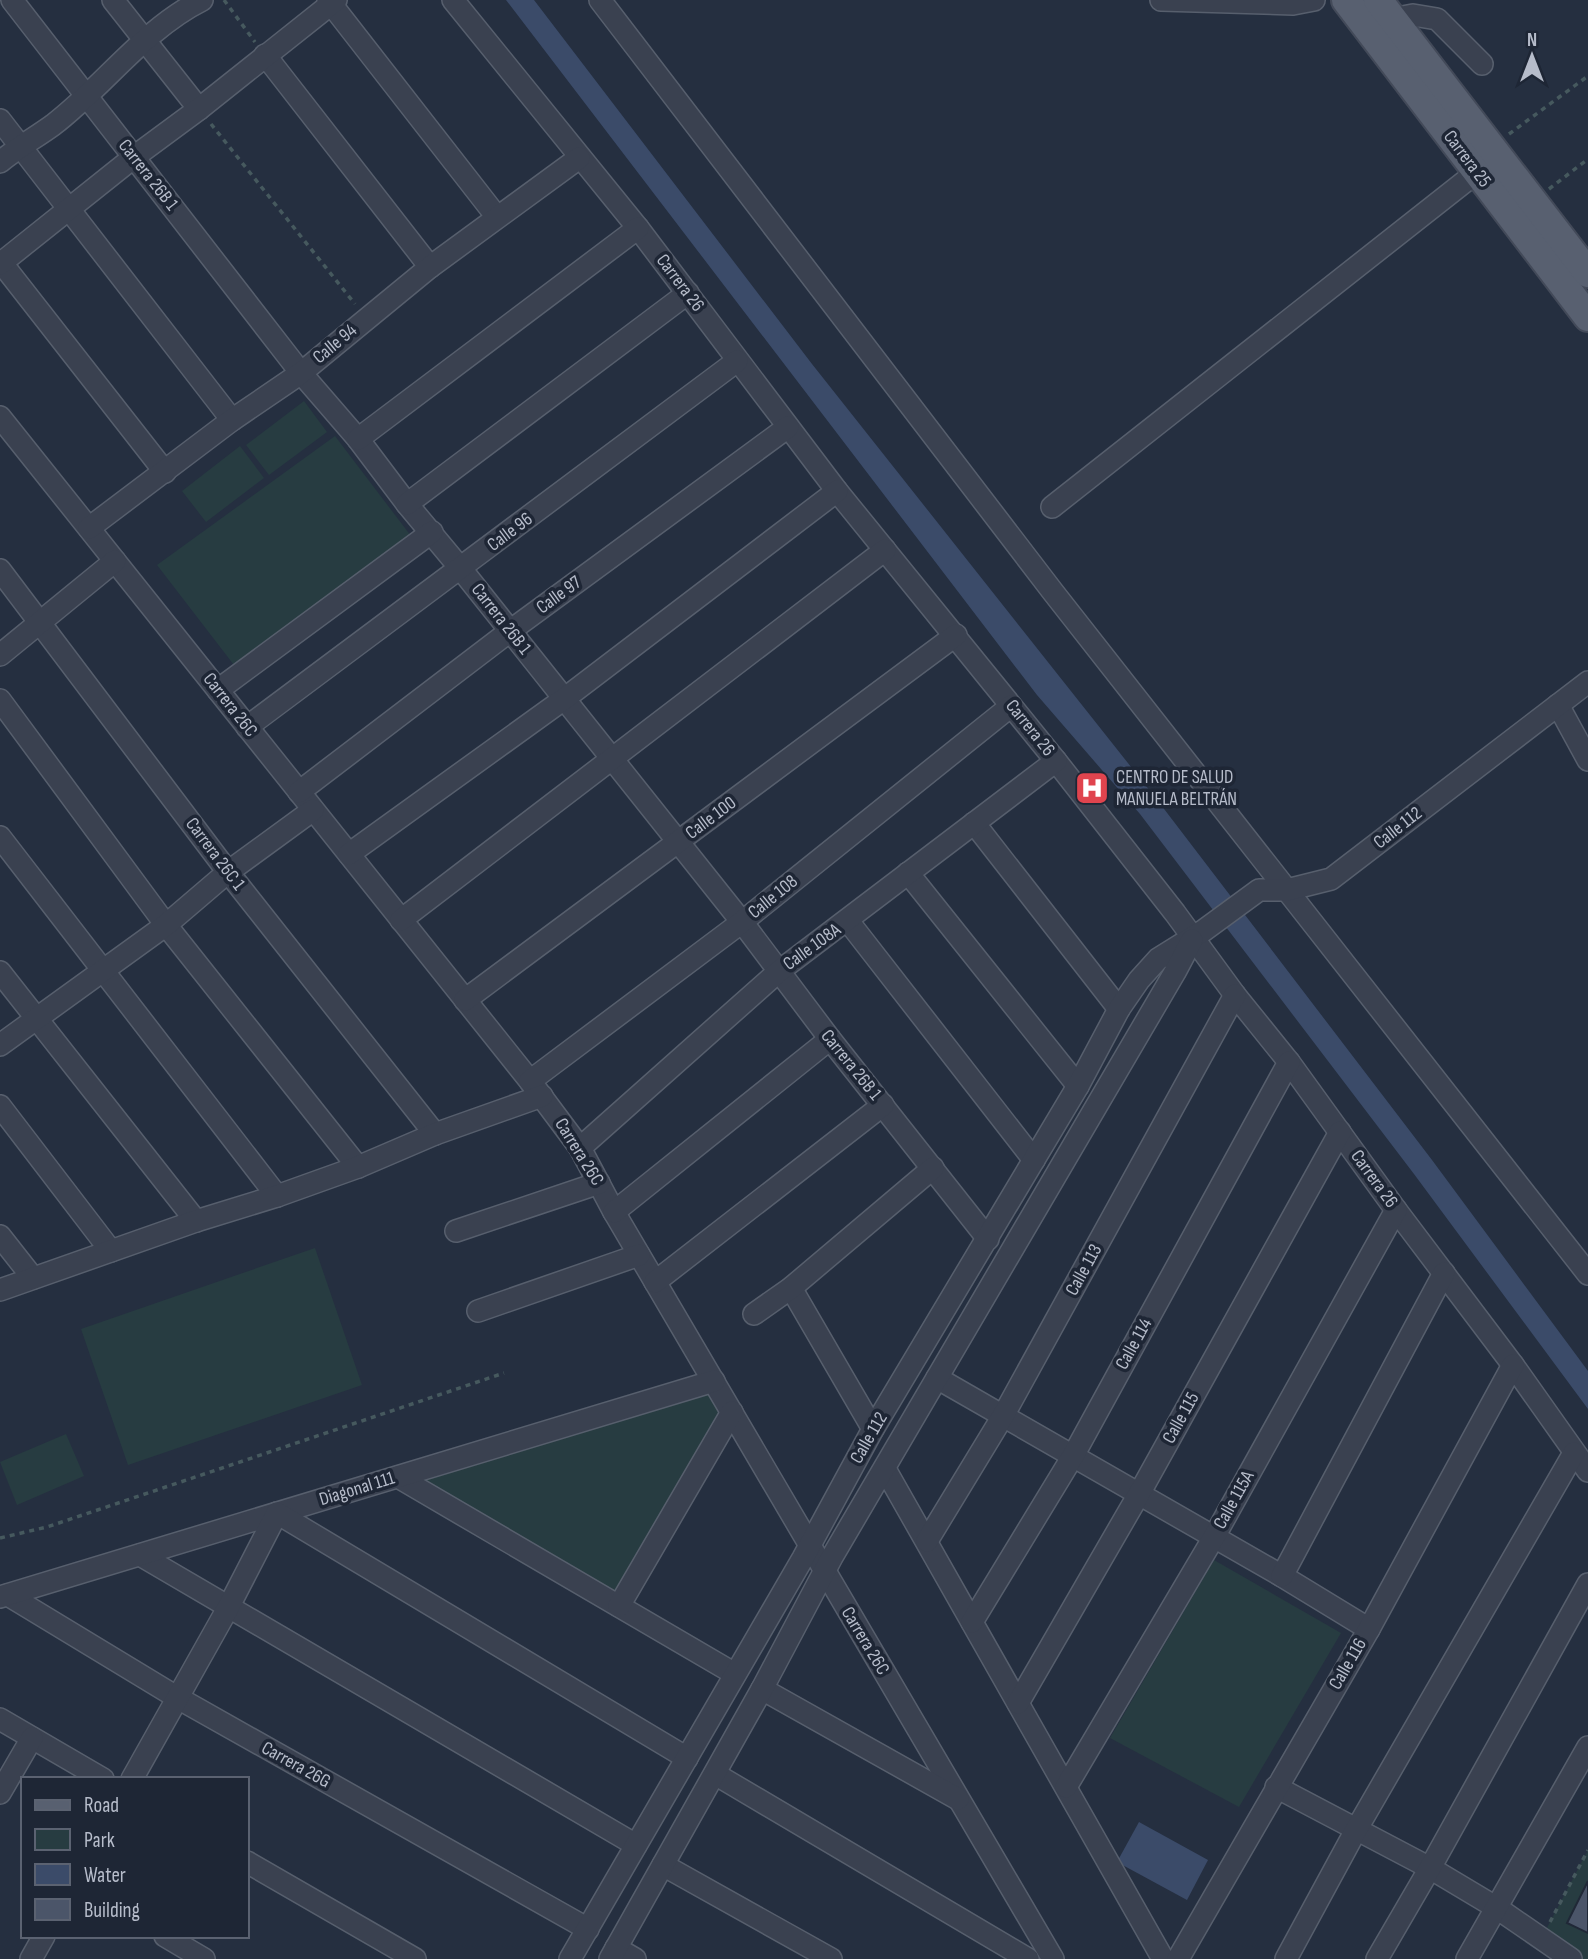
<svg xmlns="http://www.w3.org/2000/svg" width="1588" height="1959" font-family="'Sofia Sans Condensed',sans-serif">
  <rect width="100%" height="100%" fill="#252f40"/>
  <!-- green -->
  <g fill="#273c41">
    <path d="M304 401 327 432 269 475 246 445Z"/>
    <path d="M335 436 411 536 237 669 157 565Z"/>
    <path d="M240 446 264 478 206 522 182 491Z"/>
    <path d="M315 1248 362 1385 128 1465 81 1329Z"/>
    <path d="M714 1381 732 1412 619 1606 398 1477Z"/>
    <path d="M66 1434 84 1476 17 1505 0 1462Z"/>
    <path d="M1214 1560 1341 1633 1239 1807 1110 1738Z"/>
    <path d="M1588 1850V1959H1571L1541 1939Z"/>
  </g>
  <!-- water -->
  <g fill="#3b4b69">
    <path d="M506 0H534L812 364 1158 801 1432 1160 1588 1371V1409L1414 1174 1140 814 1037 695Z"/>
    <path d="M1139 1822 1208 1860 1187 1900 1117 1862Z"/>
  </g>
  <!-- building -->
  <path fill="#4b5569" stroke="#202837" stroke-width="2" d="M1588 1881V1933L1567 1923Z"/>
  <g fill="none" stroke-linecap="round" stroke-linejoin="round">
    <!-- minor casing -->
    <g stroke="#575f6d" stroke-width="24">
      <g id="minor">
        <path d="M12 0 301 373 358 439 407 504 461 569 742 922 830 1039 988 1239"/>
        <path d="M113 0 199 109"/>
        <path d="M328 0 497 217"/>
        <path d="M453 0 638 228 837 491 1056 761 1175 913 1235 995 1289 1062 1396 1210 1513 1365 1588 1471"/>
        <path d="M600 0 1053 592 1588 1274"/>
        <path d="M1161 0 1293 4 1314 0"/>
        <path d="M1392 19 1413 15 1437 19 1482 64"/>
        <path d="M265 55 430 267"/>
        <path d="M0 120 232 420"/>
        <path d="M0 162C17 148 35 138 53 125 104 86 144 29 202 0"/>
        <path d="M0 261 165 472"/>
        <path d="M0 264 134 157 199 109 336 0"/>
        <path d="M0 417 530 1081 580 1148 614 1212 1053 1959"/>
        <path d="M358 439 638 228"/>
        <path d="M407 504 688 293"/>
        <path d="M1052 507 1477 172"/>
        <path d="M89 528 232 420 301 373 430 267 579 158"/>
        <path d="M0 570 228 872 435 1134"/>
        <path d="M0 655 115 561"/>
        <path d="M218 690 432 532"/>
        <path d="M0 700 166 925 358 1167"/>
        <path d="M1558 705 1588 760"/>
        <path d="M247 727 737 361"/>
        <path d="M299 792 510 631 788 427"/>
        <path d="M974 823 1119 1009"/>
        <path d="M0 837 277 1196"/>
        <path d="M349 854 564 699 837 491"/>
        <path d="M908 873 1078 1086"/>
        <path d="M401 920 885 550"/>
        <path d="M848 921 1034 1160"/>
        <path d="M0 972 196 1221"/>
        <path d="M465 1000 956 635"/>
        <path d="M0 1045 166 925 228 872 313 810"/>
        <path d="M530 1081 742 922 1011 706"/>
        <path d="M0 1106 111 1251"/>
        <path d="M580 1148 778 972 1056 761"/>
        <path d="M614 1212 830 1039"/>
        <path d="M456 1231 599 1183"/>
        <path d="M0 1236 33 1278"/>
        <path d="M655 1282 883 1105"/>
        <path d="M791 1288 873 1429"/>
        <path d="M0 1290 196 1221 277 1196 358 1167 435 1134 542 1096"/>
        <path d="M478 1311 639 1255"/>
        <path d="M754 1314 791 1288 933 1168"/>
        <path d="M937 1378 1282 1576 1369 1629"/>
        <path d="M885 1469 1163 1959"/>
        <path d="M398 1477 735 1674"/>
        <path d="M927 1541 1003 1416 1235 995"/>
        <path d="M140 1555 636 1845"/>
        <path d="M1282 1576 1444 1273"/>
        <path d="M8 1595 178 1698 588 1929"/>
        <path d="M0 1597 714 1381"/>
        <path d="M619 1606 732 1412"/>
        <path d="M972 1622 1073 1456 1289 1062"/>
        <path d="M762 1689 958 1799"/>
        <path d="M1018 1703 1139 1494 1340 1132"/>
        <path d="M0 1719 103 1779"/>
        <path d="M715 1774 1028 1959"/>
        <path d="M132 1779 228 1608 277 1513 687 1758"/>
        <path d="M1066 1787 1214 1537 1396 1210"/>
        <path d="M1276 1787 1430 1868 1497 1908 1571 1959"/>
        <path d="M0 1793 32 1738"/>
        <path d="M247 1862 415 1959"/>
        <path d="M663 1865 831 1959"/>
        <path d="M165 1936 204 1959"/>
        <path d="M616 1948 635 1959"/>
        <path d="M31 1959 44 1936"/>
        <path d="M570 1959 803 1558 873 1429 1078 1086 1119 1009 1139 980 1158 959 1203 931 1259 890H1287L1331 879 1588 682"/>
        <path d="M610 1959 762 1689 832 1557 1175 972 1192 940"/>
        <path d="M1178 1959 1369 1629 1513 1365"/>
        <path d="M1286 1959 1356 1830 1574 1453"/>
        <path d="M1377 1959 1430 1868 1588 1584"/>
        <path d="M1467 1959 1588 1747"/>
      </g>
    </g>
    <!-- major casing -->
    <g stroke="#434a59" stroke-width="32">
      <g id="major">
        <path d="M1346 0 1588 317"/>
        <path d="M1378 0 1588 273"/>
      </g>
    </g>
    <!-- path -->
    <g stroke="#46595e" stroke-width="3.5" stroke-dasharray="5 5" stroke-linecap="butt">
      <path d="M224 0 255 42"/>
      <path d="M211 124 355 304"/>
      <path d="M1509 134 1588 76"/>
      <path d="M1549 189 1588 159"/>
      <path d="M0 1538 47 1527 504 1373"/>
      <path d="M1550 1922 1588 1850"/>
    </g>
    <!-- minor -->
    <use href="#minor" stroke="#3a4150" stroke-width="21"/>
    <!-- major -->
    <use href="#major" stroke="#586070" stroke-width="28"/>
  </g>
  <!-- icons -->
  <defs>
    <g id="hospital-square" transform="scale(1.75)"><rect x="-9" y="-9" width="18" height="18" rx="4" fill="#e0444e" stroke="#1e2635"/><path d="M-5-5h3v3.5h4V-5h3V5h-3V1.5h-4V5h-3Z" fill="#fff"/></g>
  </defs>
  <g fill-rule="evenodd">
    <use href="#hospital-square" x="1092" y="788"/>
  </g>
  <g text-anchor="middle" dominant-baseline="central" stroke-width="7" stroke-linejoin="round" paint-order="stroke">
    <!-- street labels -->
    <g font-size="19" fill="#b6bcca" stroke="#1e2635">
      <text transform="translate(1467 159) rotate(53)">Carrera 25</text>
      <text transform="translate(148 175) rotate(52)">Carrera 26B 1</text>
      <text transform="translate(680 283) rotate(53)">Carrera 26</text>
      <text transform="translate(335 344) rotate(-40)">Calle 94</text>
      <text transform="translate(510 532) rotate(-37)">Calle 96</text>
      <text transform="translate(559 595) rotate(-36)">Calle 97</text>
      <text transform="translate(501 619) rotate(52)">Carrera 26B 1</text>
      <text transform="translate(230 705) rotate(52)">Carrera 26C</text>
      <text transform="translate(1030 728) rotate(51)">Carrera 26</text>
      <text transform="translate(711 818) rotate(-37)">Calle 100</text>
      <text transform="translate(1398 828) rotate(-38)">Calle 112</text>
      <text transform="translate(215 854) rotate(53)">Carrera 26C 1</text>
      <text transform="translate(773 897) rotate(-39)">Calle 108</text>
      <text transform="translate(812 947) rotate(-36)">Calle 108A</text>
      <text transform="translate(851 1065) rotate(51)">Carrera 26B 1</text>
      <text transform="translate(579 1152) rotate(58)">Carrera 26C</text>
      <text transform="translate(1374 1179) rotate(54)">Carrera 26</text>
      <text transform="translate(1084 1270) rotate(-61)">Calle 113</text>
      <text transform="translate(1134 1344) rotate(-61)">Calle 114</text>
      <text transform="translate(1181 1418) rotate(-61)">Calle 115</text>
      <text transform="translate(869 1438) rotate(-60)">Calle 112</text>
      <text transform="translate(357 1489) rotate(-17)">Diagonal 111</text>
      <text transform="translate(1234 1500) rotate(-61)">Calle 115A</text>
      <text transform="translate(865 1641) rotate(59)">Carrera 26C</text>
      <text transform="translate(1348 1664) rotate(-60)">Calle 116</text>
      <text transform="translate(296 1765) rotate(29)">Carrera 26G</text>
    </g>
    <!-- poi labels -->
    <g font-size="19" fill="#b6bcca" stroke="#1e2635" text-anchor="start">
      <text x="1116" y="777">CENTRO DE SALUD<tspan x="1116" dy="22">MANUELA BELTRÁN</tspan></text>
    </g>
  </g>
  <!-- legend -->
  <rect x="21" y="1777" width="228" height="161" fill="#1e2635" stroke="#5b6271" stroke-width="2"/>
  <rect x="35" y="1800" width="35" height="10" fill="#586070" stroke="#5b6271" stroke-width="2"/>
  <text x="84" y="1812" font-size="21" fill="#b6bcca">Road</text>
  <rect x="35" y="1829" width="35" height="21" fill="#273c41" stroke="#5b6271" stroke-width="2"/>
  <text x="84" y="1847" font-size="21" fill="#b6bcca">Park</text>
  <rect x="35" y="1864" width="35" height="21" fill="#3b4b69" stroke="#5b6271" stroke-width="2"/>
  <text x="84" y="1882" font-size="21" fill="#b6bcca">Water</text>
  <rect x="35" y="1899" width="35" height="21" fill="#4b5569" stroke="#5b6271" stroke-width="2"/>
  <text x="84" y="1917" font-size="21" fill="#b6bcca">Building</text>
  <!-- north arrow -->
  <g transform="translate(1532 56)" stroke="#1e2635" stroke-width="5" paint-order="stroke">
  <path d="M0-5L12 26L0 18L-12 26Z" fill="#b6bcca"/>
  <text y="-10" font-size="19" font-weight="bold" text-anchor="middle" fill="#b6bcca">N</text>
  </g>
</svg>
